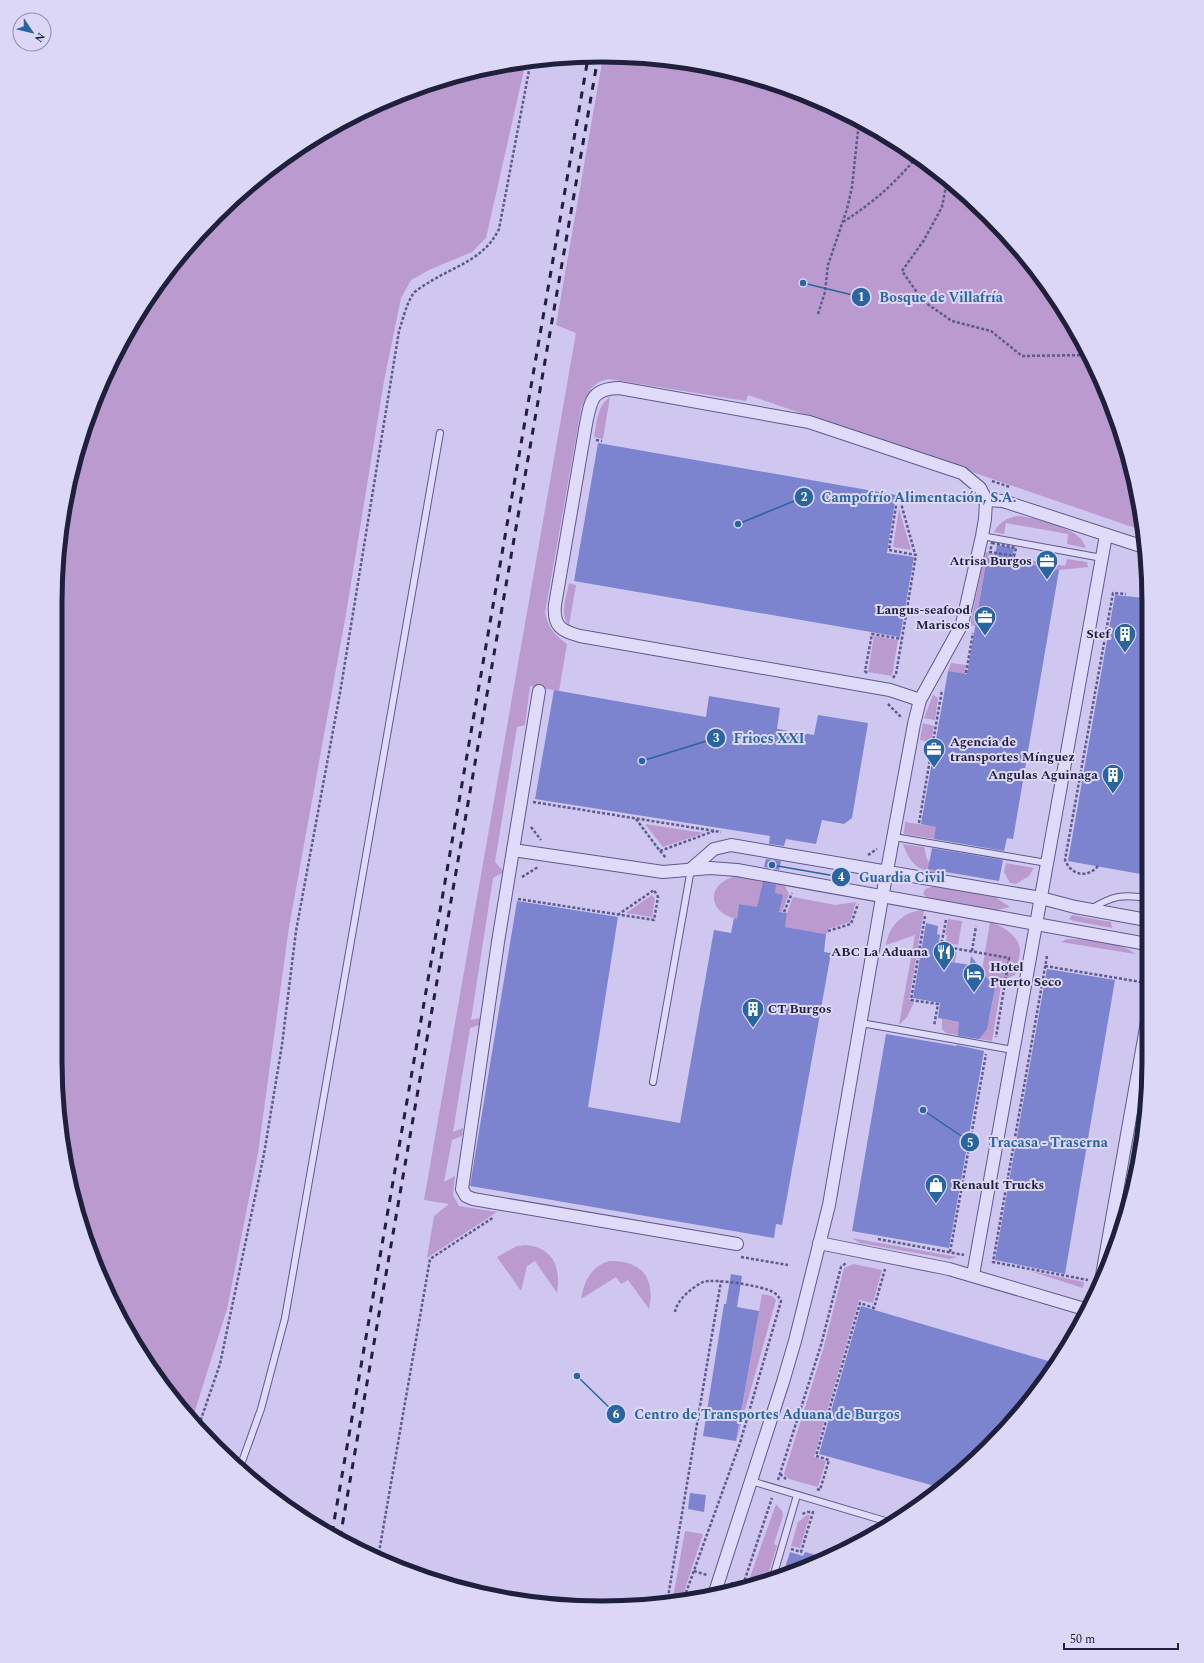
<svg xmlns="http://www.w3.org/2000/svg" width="1204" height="1663" font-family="Spectral,serif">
  <rect width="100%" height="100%" fill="#cfc7f0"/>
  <!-- green -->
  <g fill="#ba9acf">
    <path d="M638 56 744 74 844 112 935 168 1013 242 1076 328 1107 392 1144 531 748 395 746 401 609 379C591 382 587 394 581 409L545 613C549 629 554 634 567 644L559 691 530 686 525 725 517 727 495 862 504 872 493 878 471 1020 480 1018 479 1025 470 1028 453 1132 463 1128 462 1136 452 1140 444 1182 455 1176 453 1195 459 1206 497 1212 427 1258 434 1216 449 1204 424 1200 576 333 556 325 603 57Z"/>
    <path d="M526 61 486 238 472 252 431 269 411 280 401 298 384 381 346 614 289 927 258 1153 227 1309 193 1417 147 1365 97 1271 74 1203 55 1061V602L66 495 97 393 128 328 191 242 242 191 329 128 426 84Z"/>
    <path d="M610 397 603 439 594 437C597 422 597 406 610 397Z"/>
    <path d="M899 509 911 550 893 547Z"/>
    <path d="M1018 516C1030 516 1071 528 1079 537 1082 539 1084 544 1086 548L1067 544 1068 534 1006 523 1004 534 994 532C1000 522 1006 518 1018 516Z"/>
    <path d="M985 552 1065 566 1067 559 1087 562 1088 567 1059 570 987 557 975 626 970 625Z"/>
    <path d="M569 583 576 585 569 625C559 615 567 595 569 583Z"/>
    <path d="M874 636 898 640 892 676 868 672Z"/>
    <path d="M951 663 966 665 965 674 948 671Z"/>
    <path d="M933 695 938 698 935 720 924 718Z"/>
    <path d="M923 723 934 726 931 742 920 740Z"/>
    <path d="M905 822 943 828 941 840 904 834Z"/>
    <path d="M645 824 704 833 663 847Z"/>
    <path d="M903 844 924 847 927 859 936 871 935 873C916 870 909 861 903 844Z"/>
    <path d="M1006 863 1034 868 1029 876 1016 884 1010 883 1004 872Z"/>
    <path d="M738 876 785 886 789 894 782 912 739 904 737 919C705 912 707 881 738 876Z"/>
    <path d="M934 886 995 897 1010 907 992 911 931 900 923 894 925 889Z"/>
    <path d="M652 895 655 899 652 917 626 913Z"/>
    <path d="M793 897 835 905 856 902 850 922 828 929 827 934 785 927 787 913Z"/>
    <path d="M924 910 909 1001 914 1002 907 1017 899 1025 915 935 886 945C889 925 904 911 924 910Z"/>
    <path d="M1072 915 1111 922 1112 928 1074 921 1069 919Z"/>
    <path d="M948 919 962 921 958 945 946 943 947 935H945Z"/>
    <path d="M990 922C1002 926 1019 935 1020 950 1020 958 1016 967 1015 975L1002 980 992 1041 946 1033 942 1029V1019L959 1022 984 1031 987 1029 986 1020H989L995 988 982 970Z"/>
    <path d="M1067 939C1084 939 1123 942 1135 954L1061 942Z"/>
    <path d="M941 950 957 952 955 962 939 960Z"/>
    <path d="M852 1238 957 1257 950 1259 860 1243Z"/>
    <path d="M526 1245C554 1248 561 1268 557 1293L535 1261 527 1266 521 1291 497 1257 517 1246Z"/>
    <path d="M609 1261C641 1260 656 1278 649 1309L628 1280 621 1284 616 1277 581 1299C584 1281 591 1267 609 1261Z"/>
    <path d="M854 1264 882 1270 873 1303 859 1300 814 1457 826 1461 818 1487 789 1479 784 1474 823 1350 844 1268Z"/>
    <path d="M1030 1271 1084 1282 1083 1288Z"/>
    <path d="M762 1294 772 1296 776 1300 736 1442Z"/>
    <path d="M776 1504 782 1511 783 1516 774 1544 777 1546 767 1578 748 1583Z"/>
    <path d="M807 1515H810L800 1548 791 1546 798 1522Z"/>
    <path d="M685 1531 703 1534 683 1595 679 1602 672 1603Z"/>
  </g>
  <!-- building -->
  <g fill="#7c83cf">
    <path d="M598 443 896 495 887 553 914 557 900 637 574 581Z"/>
    <path d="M997 545 1014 548 1012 561 1059 570 1013 839 1007 838 1004 851 934 839 936 827 921 824 948 671 967 674 987 557 994 558Z"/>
    <path d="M1115 595 1145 598 1146 875 1068 861Z"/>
    <path d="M554 690 706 717 709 696 780 708 777 729 814 735 818 715 868 723 852 818 844 824 822 820 816 844 786 839 784 846 769 844 770 836 535 799Z"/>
    <path d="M932 848 1003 860 999 881 928 869Z"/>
    <path d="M766 859 781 861 779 870 764 867Z"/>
    <path d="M763 882 776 885 775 893 783 895 779 912 787 913 785 927 826 934 824 952 831 953 782 1225 776 1224 774 1238 470 1186 517 901 618 917 588 1107 680 1123 714 930 731 933 734 918 737 919 739 904 757 907Z"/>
    <path d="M926 923 938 926 937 934 940 935 938 948H941L939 960 970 965 971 956 995 988 987 1029 979 1039 958 1036 959 1022 938 1018 940 1003 913 998Z"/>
    <path d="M1047 969 1115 980 1065 1274 995 1260Z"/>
    <path d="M886 1034 956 1046 957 1045 984 1051 949 1248 852 1231Z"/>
    <path d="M731 1274 742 1276 737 1307 759 1311 736 1441 703 1436 724 1304H726Z"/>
    <path d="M861 1306 1055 1363 1036 1394 962 1472 942 1488 819 1454Z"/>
    <path d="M690 1493 706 1495 704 1512 688 1509Z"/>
    <path d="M790 1552 803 1556 805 1552 827 1558 812 1566 783 1574Z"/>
  </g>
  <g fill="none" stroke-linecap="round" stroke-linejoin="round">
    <!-- lane casing -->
    <g stroke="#5d5b8d" stroke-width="8">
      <g id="lane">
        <path d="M982 536 1102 558"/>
        <path d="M894 837 1047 863"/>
        <path d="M1091 909C1112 896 1122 894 1147 898"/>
        <path d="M861 1023 1013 1050"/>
        <path d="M653 1082 691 869"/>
        <path d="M239 1470 261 1409 285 1318 440 433"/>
        <path d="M751 1481 892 1523"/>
        <path d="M773 1577 797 1495"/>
      </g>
    </g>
    <!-- street casing -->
    <g stroke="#5d5b8d" stroke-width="14">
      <g id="street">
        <path d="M986 500 1003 501 1144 547"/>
        <path d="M539 691 498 942 462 1189 466 1196 473 1199 737 1244"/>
        <path d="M513 850 663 872 710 868 737 870 1147 944"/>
        <path d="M691 869 714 849 731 845 1041 898 1075 907 1147 920"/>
        <path d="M819 1243 949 1269 1088 1310"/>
        <path d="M973 1275 1106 535"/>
        <path d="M1101 1281 1147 1022"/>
        <path d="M715 1592 783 1382 795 1341 829 1205 882 898 914 724 920 700 962 624 982 536 985 519 986 500 980 488 962 473 809 422 619 388C592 389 591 399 586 424L555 605C553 626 561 631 580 636L890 690 920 700"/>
      </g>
    </g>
    <!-- path -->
    <g stroke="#5d5b8d" stroke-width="2.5" stroke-dasharray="3 2" stroke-linecap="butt">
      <path d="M947 180 942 207 924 240 902 271 923 301 952 321 991 331 1022 356 1089 355"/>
      <path d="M843 222C874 202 893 185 917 157"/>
      <path d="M818 314 825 292 828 265 847 209 852 187 859 121"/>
      <path d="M596 440 602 441"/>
      <path d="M992 481 1010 487"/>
      <path d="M899 496 915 554"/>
      <path d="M992 543 1016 548 1014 556 990 552Z"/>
      <path d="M867 673 865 671 872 634 902 639"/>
      <path d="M966 673 973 633"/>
      <path d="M893 678 896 674 916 555 889 550 898 493"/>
      <path d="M888 704 900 716 901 719"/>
      <path d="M533 802 721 832"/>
      <path d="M636 819 660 851 714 831"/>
      <path d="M919 823 942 690"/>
      <path d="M531 827 541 840"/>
      <path d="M660 851 666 858"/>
      <path d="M868 855 877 849"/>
      <path d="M1098 866C1087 879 1071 875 1065 860L1113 593 1126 594"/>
      <path d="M522 877 538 867"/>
      <path d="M518 899 654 920 658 897 654 890 619 914"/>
      <path d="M784 912 792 893"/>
      <path d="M925 916 911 1000 938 1004 934 1026"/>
      <path d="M946 920 941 946 1009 958 996 1037"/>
      <path d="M828 931 851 924 858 904"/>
      <path d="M972 951 976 926"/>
      <path d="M1047 956 993 1262 1088 1280"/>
      <path d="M1045 966 1147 983"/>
      <path d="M878 1239 964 1255"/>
      <path d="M950 1252 986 1054"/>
      <path d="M741 1257 788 1265"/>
      <path d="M675 1312C677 1300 691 1288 703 1282 714 1278 763 1286 773 1292 777 1294 779 1297 781 1301L740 1443 683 1601"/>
      <path d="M199 1425 220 1364 264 1154 282 1045 296 931 340 693 399 331C403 319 406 305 413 294 416 290 423 286 428 283 454 266 484 260 499 229L531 60"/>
      <path d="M780 1474 786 1479"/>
      <path d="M778 1480 821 1345 841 1267 846 1263"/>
      <path d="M817 1489 820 1490 829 1460 816 1456 860 1303 874 1308 885 1269"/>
      <path d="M791 1549 801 1552 813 1512H808L802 1514"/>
      <path d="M378 1558 430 1259 494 1217"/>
      <path d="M694 1571 707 1575"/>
      <path d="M731 1583 739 1586"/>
      <path d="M743 1585 772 1498"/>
      <path d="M667 1603 721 1281"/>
    </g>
    <!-- lane -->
    <use href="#lane" stroke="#e1dbfa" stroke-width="6"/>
    <!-- street -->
    <use href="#street" stroke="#e1dbfa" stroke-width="12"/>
    <!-- rail -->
    <g stroke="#1f203c" stroke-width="3" stroke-dasharray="7 7" stroke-linecap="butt">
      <path d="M332 1533 588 58"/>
      <path d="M340 1538 598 57"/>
    </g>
  </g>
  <!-- icons -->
  <defs>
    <g id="office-pin" transform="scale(1.15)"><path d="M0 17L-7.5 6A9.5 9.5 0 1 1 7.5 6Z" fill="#29659e" stroke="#ddd7f7"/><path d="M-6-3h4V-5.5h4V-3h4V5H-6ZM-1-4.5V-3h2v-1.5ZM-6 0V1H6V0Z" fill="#fff"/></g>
    <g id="building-pin" transform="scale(1.15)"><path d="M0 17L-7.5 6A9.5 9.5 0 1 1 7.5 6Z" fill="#29659e" stroke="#ddd7f7"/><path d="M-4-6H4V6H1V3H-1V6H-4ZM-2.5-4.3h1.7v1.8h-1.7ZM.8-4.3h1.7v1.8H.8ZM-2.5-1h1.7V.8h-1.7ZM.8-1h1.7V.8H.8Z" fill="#fff"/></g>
    <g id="restaurant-pin" transform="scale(1.15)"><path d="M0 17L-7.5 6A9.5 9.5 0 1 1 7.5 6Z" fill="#29659e" stroke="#ddd7f7"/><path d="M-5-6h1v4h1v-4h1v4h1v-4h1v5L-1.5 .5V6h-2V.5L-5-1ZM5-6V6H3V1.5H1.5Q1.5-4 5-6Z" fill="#fff"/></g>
    <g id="hotel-pin" transform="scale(1.15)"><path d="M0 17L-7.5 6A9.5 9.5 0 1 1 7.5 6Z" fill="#29659e" stroke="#ddd7f7"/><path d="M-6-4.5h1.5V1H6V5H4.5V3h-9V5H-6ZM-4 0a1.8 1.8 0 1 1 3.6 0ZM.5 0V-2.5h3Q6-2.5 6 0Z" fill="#fff"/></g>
    <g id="shop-pin" transform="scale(1.15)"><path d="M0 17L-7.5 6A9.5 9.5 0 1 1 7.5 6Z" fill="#29659e" stroke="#ddd7f7"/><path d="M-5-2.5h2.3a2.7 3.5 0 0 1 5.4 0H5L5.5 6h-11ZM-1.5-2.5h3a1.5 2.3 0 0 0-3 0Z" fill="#fff"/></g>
  </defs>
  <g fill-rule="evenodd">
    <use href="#office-pin" x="1047" y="561"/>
    <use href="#office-pin" x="985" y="617"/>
    <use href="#building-pin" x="1125" y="634"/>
    <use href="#office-pin" x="934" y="749"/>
    <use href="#building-pin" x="1113" y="775"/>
    <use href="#restaurant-pin" x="944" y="952"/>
    <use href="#hotel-pin" x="974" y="974"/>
    <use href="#building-pin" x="753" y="1009"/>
    <use href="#shop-pin" x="936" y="1185"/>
  </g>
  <g text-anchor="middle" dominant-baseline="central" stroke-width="4" stroke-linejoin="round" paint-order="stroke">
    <!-- poi labels -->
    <g font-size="13" font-weight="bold" fill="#1f203c" stroke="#ddd7f7" text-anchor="end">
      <text x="1032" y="561">Atrisa Burgos</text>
      <text x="970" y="610">Langus-seafood<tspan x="970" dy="15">Mariscos</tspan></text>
      <text x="1110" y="634">Stef</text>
      <text x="950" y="742" text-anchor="start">Agencia de<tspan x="950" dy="15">transportes Mínguez</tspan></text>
      <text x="1098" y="775">Angulas Aguinaga</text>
      <text x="928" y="952">ABC La Aduana</text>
      <text x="990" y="967" text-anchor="start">Hotel<tspan x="990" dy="15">Puerto Seco</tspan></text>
      <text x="768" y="1009" text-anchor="start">CT Burgos</text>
      <text x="952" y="1185" text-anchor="start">Renault Trucks</text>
    </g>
  </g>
  <!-- crop -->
  <path d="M0 0H1204V1663H0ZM602 62H602A540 540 0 0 1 1142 602V1061A540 540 0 0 1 602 1601H602A540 540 0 0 1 62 1061V602A540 540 0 0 1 602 62Z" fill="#ddd7f7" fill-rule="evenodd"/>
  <path fill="none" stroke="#1f203c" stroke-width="5" d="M602 62H602A540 540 0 0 1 1142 602V1061A540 540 0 0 1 602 1601H602A540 540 0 0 1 62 1061V602A540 540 0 0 1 602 62Z"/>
  <!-- callouts -->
  <path fill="none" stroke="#29659e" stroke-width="1.5" d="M803 283L861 297M738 524L804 497M642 761L716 738M772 865L841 877M923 1110L970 1142M577 1376L616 1414"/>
  <g fill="#29659e" stroke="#ddd7f7" stroke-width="1.5">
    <circle cx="803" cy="283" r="4"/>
    <circle cx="738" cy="524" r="4"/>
    <circle cx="642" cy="761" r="4"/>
    <circle cx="772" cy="865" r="4"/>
    <circle cx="923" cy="1110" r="4"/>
    <circle cx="577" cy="1376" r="4"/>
    <circle cx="861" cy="297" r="10"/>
    <circle cx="804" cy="497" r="10"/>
    <circle cx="716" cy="738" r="10"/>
    <circle cx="841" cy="877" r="10"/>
    <circle cx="970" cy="1142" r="10"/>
    <circle cx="616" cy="1414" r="10"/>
  </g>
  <g font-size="12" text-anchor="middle" font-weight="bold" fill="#fff">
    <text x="861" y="301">1</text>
    <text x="804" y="501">2</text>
    <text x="716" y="742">3</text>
    <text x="841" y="881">4</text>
    <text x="970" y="1147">5</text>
    <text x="616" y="1418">6</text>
  </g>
  <g font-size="14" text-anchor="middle" font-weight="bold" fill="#29659e" stroke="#ddd7f7" stroke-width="4" stroke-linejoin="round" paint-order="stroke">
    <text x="941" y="302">Bosque de Villafría</text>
    <text x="919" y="502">Campofrío Alimentación, S.A.</text>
    <text x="769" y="743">Frioes XXI</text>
    <text x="902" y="882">Guardia Civil</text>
    <text x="1048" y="1147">Tracasa - Traserna</text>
    <text x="767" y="1419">Centro de Transportes Aduana de Burgos</text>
  </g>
  <!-- north arrow -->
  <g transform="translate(32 32) rotate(125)"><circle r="19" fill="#ddd7f7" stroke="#918eac"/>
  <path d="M0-3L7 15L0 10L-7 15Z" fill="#29659e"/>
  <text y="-6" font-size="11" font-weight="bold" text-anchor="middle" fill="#1f203c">N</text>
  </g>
  <!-- scale -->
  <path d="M1064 1643v6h114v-6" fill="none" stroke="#1f203c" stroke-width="2"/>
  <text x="1070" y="1643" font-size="12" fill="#1f203c" stroke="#ddd7f7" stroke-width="3" paint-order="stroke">50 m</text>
</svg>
